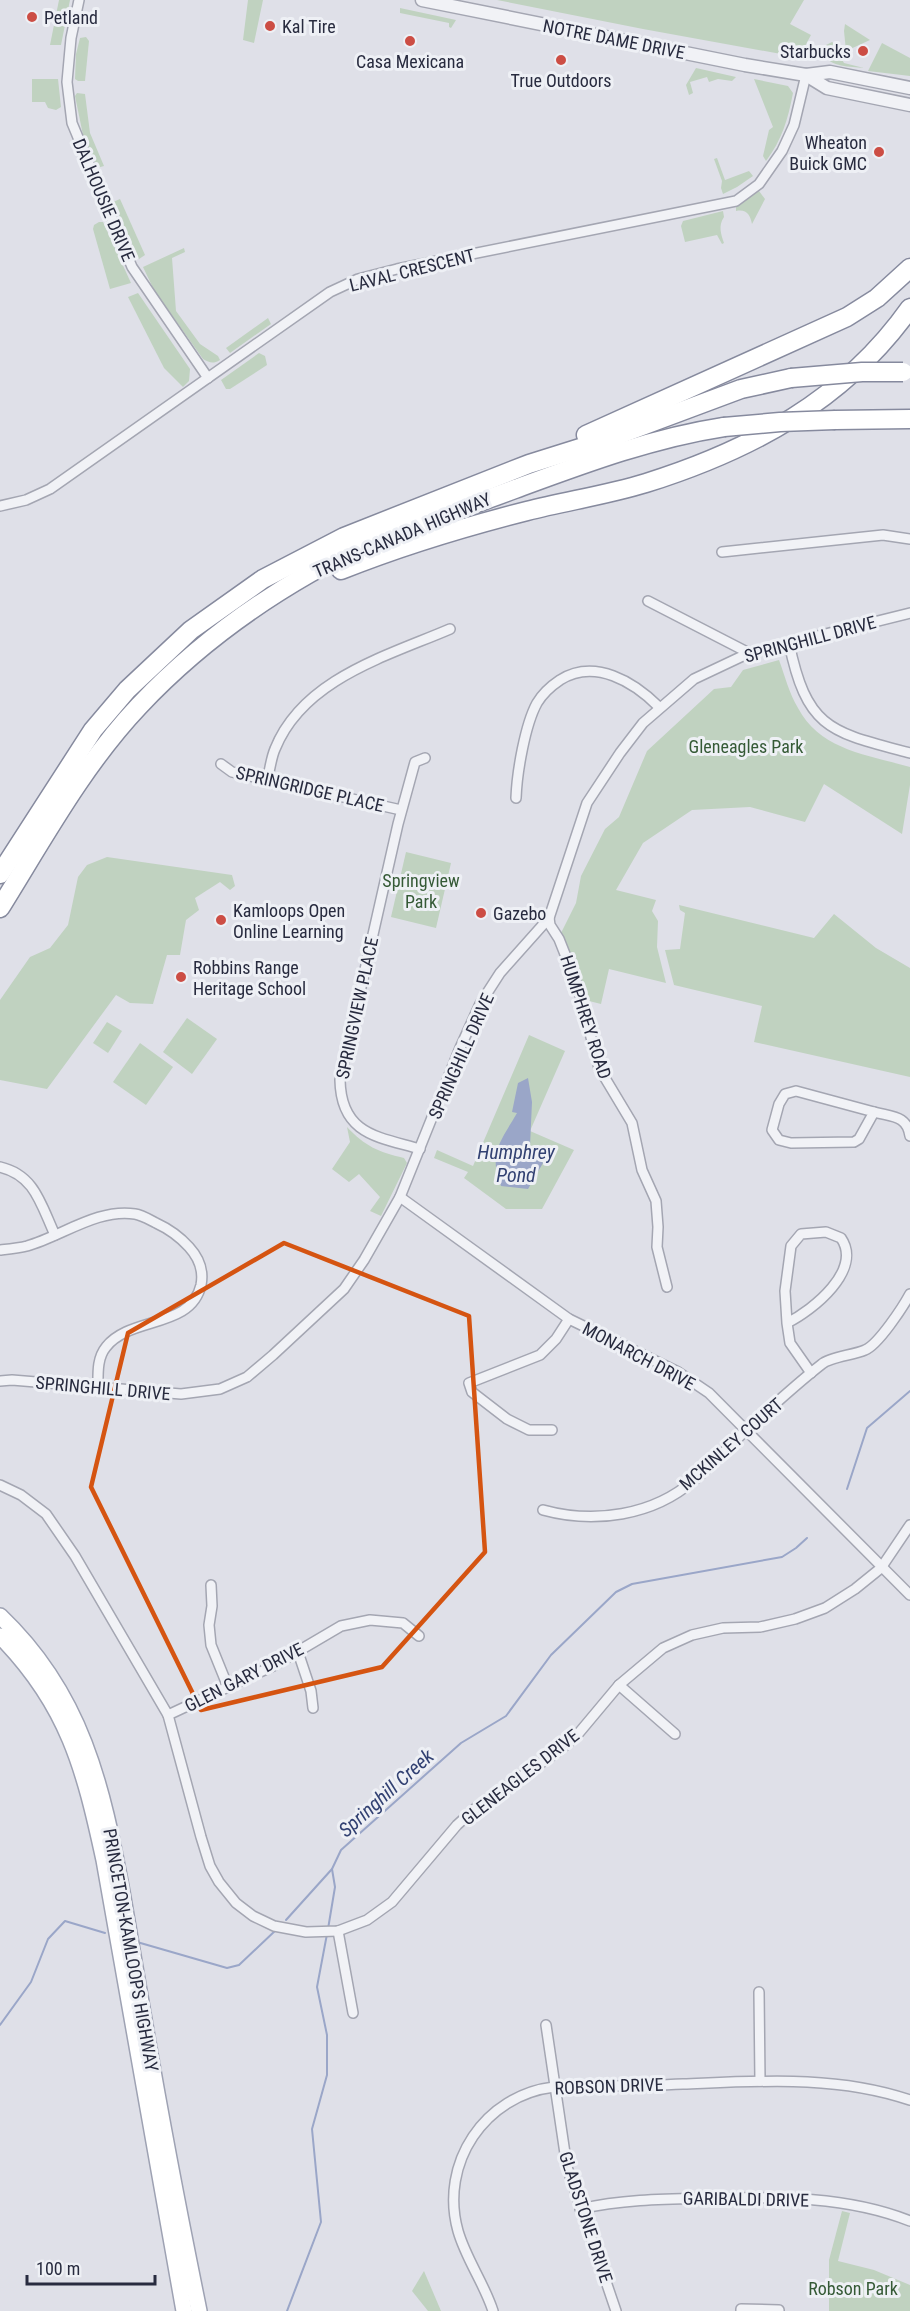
<svg xmlns="http://www.w3.org/2000/svg" width="910" height="2311" font-family="'Roboto Condensed',sans-serif">
  <rect width="100%" height="100%" fill="#dfe0e8"/>
  <!-- green -->
  <g fill="#c0d2c0">
    <path d="M59 0H70L61 45H50Z"/>
    <path d="M248 0H263L254 43 243 40Z"/>
    <path d="M497 0H804L790 24 811 35 804 48 792 56 643 29Z"/>
    <path d="M400 8 456 20 451 28 449 27V23L400 13Z"/>
    <path d="M845 24 870 40 846 51 844 31Z"/>
    <path d="M86 37 89 41 85 81H78L75 79 76 54 80 38Z"/>
    <path d="M832 42 840 47V56L844 63 864 68C850 66 831 68 823 54L826 45Z"/>
    <path d="M882 43 910 58V76L868 71Z"/>
    <path d="M696 68 736 77 732 81 718 79 709 82 707 77 690 82 693 93 689 95 686 85Z"/>
    <path d="M32 79H58L61 107 56 110 48 108 45 102H32Z"/>
    <path d="M754 79 788 86 793 93C788 119 782 140 766 161L763 156 769 130 773 127Z"/>
    <path d="M77 93 85 94 90 133 104 166 97 168 83 135 75 96Z"/>
    <path d="M717 158 725 180 749 171 753 176 737 187 723 194 721 188 722 181 714 159Z"/>
    <path d="M759 191 765 199 752 224C750 215 747 209 736 211V206Z"/>
    <path d="M120 199 145 255 139 259 113 202Z"/>
    <path d="M723 211 724 217C718 226 721 234 724 243L722 244 717 235 685 242 681 226 683 221Z"/>
    <path d="M99 222H103L131 283 110 289 93 229 94 225Z"/>
    <path d="M184 248 185 252 172 258 176 311 200 344 218 356 220 360C213 364 210 363 203 359L154 290 143 267Z"/>
    <path d="M138 293 190 369 189 381 183 387 164 368 128 297Z"/>
    <path d="M268 318 271 324 230 353 226 348Z"/>
    <path d="M259 353 265 356 267 365 230 389H226L221 380Z"/>
    <path d="M779 660C785 676 789 693 798 708 820 750 868 755 910 767V785L902 834 824 784 805 822 750 807 692 810 643 843 616 890 656 900 652 911 658 921 657 947 666 983 609 969 601 1004 581 999 558 939 576 903 581 876 605 829 619 817 647 751 714 689 731 687 743 670Z"/>
    <path d="M406 852 451 863 436 928 391 917Z"/>
    <path d="M107 857 232 875 235 886 230 890 220 882 195 898 199 910 186 920 180 955H167L153 1004 130 1003 116 995 47 1089 0 1080V1000L30 957 50 948 68 925 78 877 87 865Z"/>
    <path d="M679 905 814 938 834 914 876 948 910 968V1077L754 1042 762 1006 674 985 665 950 680 949 685 913 680 910Z"/>
    <path d="M187 1018 217 1039 192 1074 163 1052Z"/>
    <path d="M107 1022 122 1031 108 1053 93 1043Z"/>
    <path d="M529 1035 565 1051 530 1131 574 1150 542 1209H506L464 1178 468 1172 434 1158 437 1150 473 1166Z"/>
    <path d="M140 1043 173 1067 146 1105 113 1082Z"/>
    <path d="M347 1127C365 1146 378 1152 404 1158L407 1163 381 1216 370 1211 380 1197 359 1174 349 1182 332 1169 350 1142Z"/>
    <path d="M842 2211 850 2213 838 2261 874 2270 910 2285V2311H829V2260Z"/>
    <path d="M424 2271 441 2311H428L412 2291Z"/>
  </g>
  <!-- water -->
  <path fill="#9aa6c8" d="M528 1078 532 1102 530 1146 543 1163 528 1189 501 1186C488 1153 501 1141 517 1113L512 1112 518 1083Z"/>
  <g fill="none" stroke-linecap="round" stroke-linejoin="round">
    <!-- stream -->
    <g stroke="#9aa6c8" stroke-width="2">
      <path d="M847 1489 867 1428 910 1391"/>
      <path d="M286 1920 332 1869"/>
      <path d="M328 1929 335 1887 332 1869 341 1850 461 1743 506 1716 551 1655 616 1592 632 1584 782 1557 796 1548 807 1538"/>
      <path d="M137 1942 227 1968 239 1965 277 1929"/>
      <path d="M0 2025 31 1982 48 1939 65 1921 105 1933"/>
      <path d="M287 2311 321 2222 312 2129 327 2075V2035L317 1987 327 1934"/>
    </g>
    <!-- minor casing -->
    <g stroke="#a4a6b2" stroke-width="12">
      <g id="minor">
        <path d="M79 0 71 38 67 82 72 123 132 267 208 378"/>
        <path d="M0 506 26 500 50 489 330 292 358 279 397 269 736 201 759 184 782 151 794 125 806 75"/>
        <path d="M722 552 883 535 910 539"/>
        <path d="M648 601 749 653"/>
        <path d="M789 643C807 730 831 732 910 753"/>
        <path d="M221 764 232 772 401 810"/>
        <path d="M267 780C270 770 271 758 275 749 303 679 387 656 450 629"/>
        <path d="M516 798C517 772 525 725 537 703 543 693 551 686 560 680 595 658 634 682 659 707"/>
        <path d="M549 918 550 925 559 939 578 987 599 1068 632 1123 642 1170 656 1201 658 1227 657 1247 667 1287"/>
        <path d="M796 1091 874 1112 859 1139 854 1142 791 1143 779 1140 772 1130 779 1104 785 1094Z"/>
        <path d="M874 1112C892 1117 907 1115 910 1136"/>
        <path d="M420 1149C379 1137 341 1135 340 1080L398 824 415 762 425 758"/>
        <path d="M0 1167C35 1175 41 1205 55 1235"/>
        <path d="M400 1197 569 1319 678 1372 709 1393 910 1595"/>
        <path d="M0 1250C9 1249 19 1248 27 1246 62 1236 98 1208 135 1214 142 1215 150 1220 156 1223 169 1229 180 1237 189 1247 199 1258 204 1270 201 1285 191 1329 130 1316 106 1347 97 1358 98 1373 98 1387"/>
        <path d="M787 1323 785 1291 791 1246 801 1234 826 1232 841 1238C863 1270 813 1310 787 1323L790 1343 811 1373"/>
        <path d="M0 1381 12 1380 181 1394 220 1389 247 1377 273 1355 344 1289 364 1260 400 1197 460 1048 480 1004 500 973 549 918 587 803 620 753 643 723 694 679 749 653 910 613"/>
        <path d="M552 1430H529L507 1419 472 1392 469 1383 540 1355 556 1339 569 1319"/>
        <path d="M0 1485 21 1495 46 1514 75 1556 168 1715 201 1837 210 1866 219 1882 236 1903 253 1916 274 1926 306 1932 338 1931 367 1920 392 1902 457 1825 478 1806 560 1750 578 1734 619 1685 663 1648 692 1635 723 1628 760 1627 795 1619 825 1608 855 1589 881 1568 910 1525"/>
        <path d="M543 1510C594 1524 653 1516 694 1480 711 1466 727 1449 743 1433 769 1409 795 1385 822 1364 830 1357 854 1355 865 1350 878 1345 903 1307 910 1294"/>
        <path d="M211 1585 212 1606 209 1625 211 1645 228 1687"/>
        <path d="M298 1652 311 1691 313 1708"/>
        <path d="M619 1685 675 1734"/>
        <path d="M168 1715 273 1666 341 1626 370 1620 403 1623 419 1636"/>
        <path d="M338 1931 353 2013"/>
        <path d="M759 1992 760 2081"/>
        <path d="M546 2025 567 2167 616 2311"/>
        <path d="M580 2209C624 2199 667 2199 712 2198 779 2197 847 2196 910 2221"/>
        <path d="M493 2311C484 2283 466 2259 458 2231 439 2163 485 2095 554 2087 597 2086 640 2086 683 2084 759 2081 836 2075 910 2100"/>
        <path d="M741 2311V2309L779 2310"/>
      </g>
    </g>
    <!-- tertiary casing -->
    <g stroke="#a4a6b2" stroke-width="15">
      <g id="tertiary">
        <path d="M422 0 745 65 806 75 830 72 910 88"/>
        <path d="M806 75 827 88 910 105"/>
      </g>
    </g>
    <!-- primary casing -->
    <g stroke="#9ea2b3" stroke-width="18">
      <g id="primary">
        <path d="M0 1616C82 1694 102 1785 122 1892 130 1938 138 1984 146 2031 162 2124 180 2218 199 2311"/>
        <path d="M0 1636C68 1705 84 1768 104 1860L184 2311"/>
      </g>
    </g>
    <!-- motorway casing -->
    <g stroke="#868a9e" stroke-width="21">
      <g id="motorway">
        <path d="M835 420 910 419"/>
        <path d="M586 435 847 317 877 298 910 268"/>
        <path d="M341 570C401 546 464 527 527 511 566 501 607 495 646 483 751 450 845 400 910 308"/>
        <path d="M0 874 93 730 127 690 191 630 263 579 344 537 529 464 599 442 741 389 791 378"/>
        <path d="M0 908C43 839 83 765 139 706 188 654 247 609 310 573 372 538 448 514 515 489 583 464 652 438 724 427"/>
      </g>
    </g>
    <!-- minor -->
    <use href="#minor" stroke="#f1f2f6" stroke-width="9"/>
    <!-- tertiary -->
    <use href="#tertiary" stroke="#f1f2f6" stroke-width="12"/>
    <!-- primary -->
    <use href="#primary" stroke="#fff" stroke-width="15"/>
    <!-- motorway -->
    <use href="#motorway" stroke="#fff" stroke-width="18"/>
    <!-- motorway-bridge casing -->
    <g stroke="#868a9e" stroke-width="21" stroke-linecap="butt">
      <g id="motorway-bridge">
        <path d="M791 378 862 372H903"/>
        <path d="M724 427 780 422 835 420"/>
      </g>
    </g>
    <!-- motorway-bridge -->
    <use href="#motorway-bridge" stroke="#fff" stroke-width="18"/>
  </g>
  <!-- marked area -->
  <path fill="none" stroke="#d55411" stroke-width="4.5" stroke-linejoin="round" d="M284 1243 469 1316 485 1552 382 1667 201 1710 91 1487 128 1333Z"/>
  <!-- markers -->
  <g fill="#cc4d44" stroke="#eef0f5" stroke-width="2">
    <circle cx="32" cy="17" r="6"/>
    <circle cx="270" cy="26" r="6"/>
    <circle cx="410" cy="41" r="6"/>
    <circle cx="863" cy="51" r="6"/>
    <circle cx="561" cy="60" r="6"/>
    <circle cx="879" cy="152" r="6"/>
    <circle cx="481" cy="913" r="6"/>
    <circle cx="221" cy="920" r="6"/>
    <circle cx="181" cy="977" r="6"/>
  </g>
  <g text-anchor="middle" dominant-baseline="central" stroke-width="6" stroke-linejoin="round" paint-order="stroke">
    <!-- poi labels -->
    <g font-size="18" fill="#282b3f" stroke="#eef0f5" text-anchor="start">
      <text x="44" y="17">Petland</text>
      <text x="282" y="26">Kal Tire</text>
      <text x="851" y="51" text-anchor="end">Starbucks</text>
      <text x="410" y="61" text-anchor="middle">Casa Mexicana</text>
      <text x="561" y="80" text-anchor="middle">True Outdoors</text>
      <text x="867" y="142" text-anchor="end">Wheaton<tspan x="867" dy="21">Buick GMC</tspan></text>
      <text x="233" y="910">Kamloops Open<tspan x="233" dy="21">Online Learning</tspan></text>
      <text x="493" y="913">Gazebo</text>
      <text x="193" y="967">Robbins Range<tspan x="193" dy="21">Heritage School</tspan></text>
    </g>
    <!-- street labels -->
    <g font-size="18" fill="#282b3f" stroke="#eef0f5">
      <text transform="translate(614 39) rotate(11)">NOTRE DAME DRIVE</text>
      <text transform="translate(104 200) rotate(67)">DALHOUSIE DRIVE</text>
      <text transform="translate(412 270) rotate(-14)">LAVAL CRESCENT</text>
      <text transform="translate(402 535) rotate(-23)">TRANS-CANADA HIGHWAY</text>
      <text transform="translate(810 639) rotate(-15)">SPRINGHILL DRIVE</text>
      <text transform="translate(310 789) rotate(13)">SPRINGRIDGE PLACE</text>
      <text transform="translate(357 1008) rotate(-78)">SPRINGVIEW PLACE</text>
      <text transform="translate(586 1017) rotate(72)">HUMPHREY ROAD</text>
      <text transform="translate(461 1056) rotate(-66)">SPRINGHILL DRIVE</text>
      <text transform="translate(639 1356) rotate(28)">MONARCH DRIVE</text>
      <text transform="translate(103 1388) rotate(5)">SPRINGHILL DRIVE</text>
      <text transform="translate(731 1444) rotate(-41)">MCKINLEY COURT</text>
      <text transform="translate(244 1677) rotate(-27)">GLEN GARY DRIVE</text>
      <text transform="translate(520 1777) rotate(-38)">GLENEAGLES DRIVE</text>
      <text transform="translate(131 1950) rotate(80)">PRINCETON-KAMLOOPS HIGHWAY</text>
      <text transform="translate(609 2086) rotate(-2)">ROBSON DRIVE</text>
      <text transform="translate(746 2199) rotate(1)">GARIBALDI DRIVE</text>
      <text transform="translate(586 2217) rotate(72)">GLADSTONE DRIVE</text>
    </g>
    <!-- park labels -->
    <g font-size="18" fill="#355a36" stroke="#eef0f5">
      <text x="746" y="746">Gleneagles Park</text>
      <text x="421" y="880">Springview<tspan x="421" dy="21">Park</tspan></text>
      <text x="853" y="2288">Robson Park</text>
    </g>
    <!-- water labels -->
    <g font-size="20" font-style="italic" fill="#324172" stroke="#eef0f5">
      <text x="516" y="1152">Humphrey<tspan x="516" dy="23">Pond</tspan></text>
      <text transform="translate(386 1793) rotate(-42)">Springhill Creek</text>
    </g>
  </g>
  <!-- scale -->
  <path d="M27 2275v9h128v-9" fill="none" stroke="#282b3f" stroke-width="3"/>
  <text x="36" y="2275" font-size="18" fill="#282b3f" stroke="#eef0f5" stroke-width="4.5" paint-order="stroke">100 m</text>
</svg>
